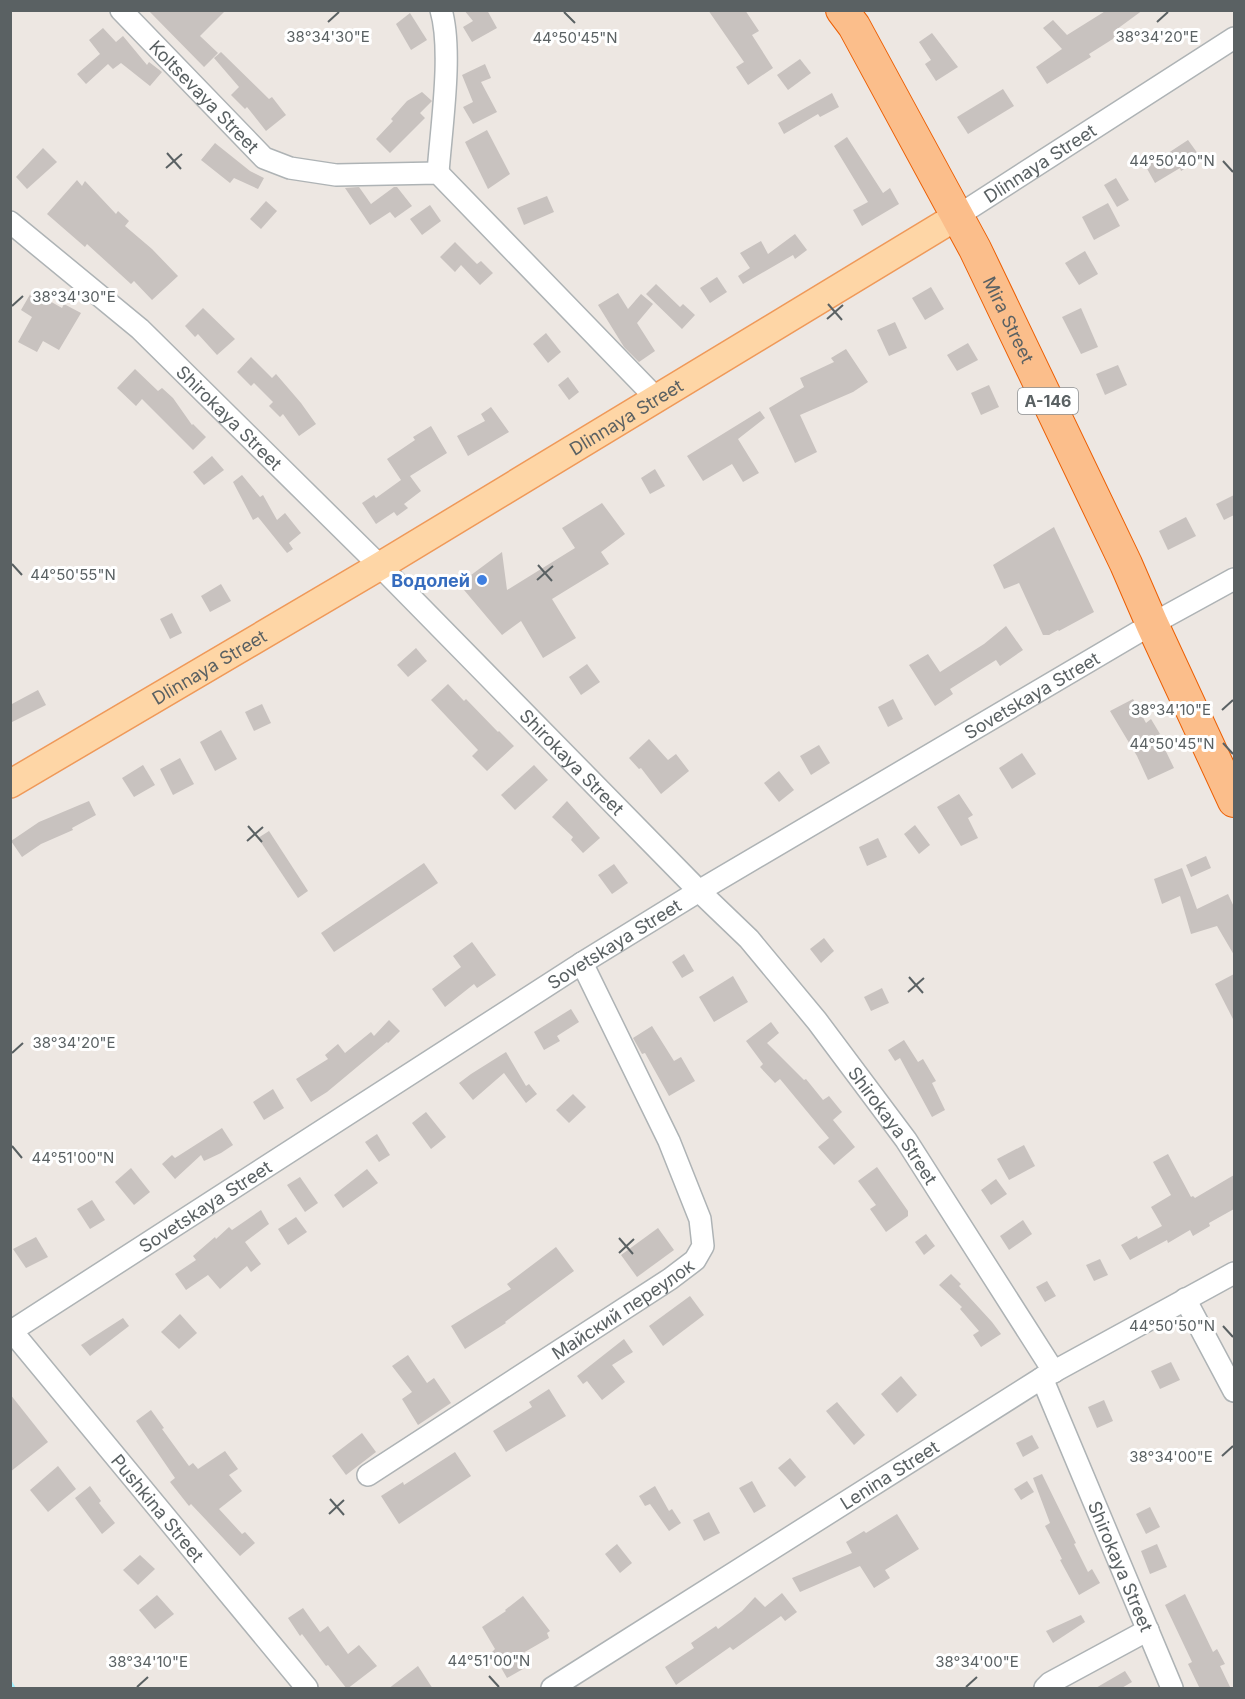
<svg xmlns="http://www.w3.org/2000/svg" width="1245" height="1699" font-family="Inter,sans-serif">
  <rect width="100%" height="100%" fill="#ede7e2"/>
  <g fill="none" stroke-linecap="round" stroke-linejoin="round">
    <!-- stream -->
    <path stroke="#a1f0fe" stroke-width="5" d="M10 1683 13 1688"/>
  </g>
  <!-- building -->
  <g fill="#c8c2bf">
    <path d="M148 10H226L200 36 218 53 204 67Z"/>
    <path d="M464 10H487L497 28 472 42 463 27 473 21Z"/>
    <path d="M708 10H745L759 31 752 35 773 68 748 85 736 67 744 62Z"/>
    <path d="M1107 10H1143L1113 32 1116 37 1089 54 1091 57 1047 84 1036 67 1062 49 1043 28 1053 20 1067 35Z"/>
    <path d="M410 13 427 40 411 50 396 24Z"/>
    <path d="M103 28 116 42 123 36 147 65 149 62 162 72 150 86 121 63 113 69 108 64 86 84 77 74 100 54 89 40Z"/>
    <path d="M932 33 958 67 936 81 925 64 931 60 919 42Z"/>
    <path d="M221 52 269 99 272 97 286 115 266 131 247 107 245 109 231 95 239 87 214 58Z"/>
    <path d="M800 59 811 73 788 90 777 75Z"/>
    <path d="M485 64 491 78 481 82 497 112 473 124 463 107 473 102 462 75Z"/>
    <path d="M1003 89 1014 106 968 134 957 117Z"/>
    <path d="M422 92 432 101 420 113 425 118 390 153 376 139 393 121 391 119 407 101Z"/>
    <path d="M832 93 839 107 820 117 818 114 784 134 778 123Z"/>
    <path d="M487 130 510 174 488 189 465 142Z"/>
    <path d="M847 137 883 193 890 188 899 204 862 226 853 210 868 202 834 146Z"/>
    <path d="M1188 140 1201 158 1181 171 1180 168 1155 183 1145 165 1158 157 1159 159Z"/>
    <path d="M215 143 250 171 264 178 258 189 234 178 230 183 201 160Z"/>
    <path d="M43 148 57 162 27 189 16 177Z"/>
    <path d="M1116 178 1129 200 1117 207 1104 185Z"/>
    <path d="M77 180 82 186 85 181 116 214 118 211 129 221 125 226 152 249 178 276 152 300 134 281 131 284 87 244 85 247 47 214Z"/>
    <path d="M359 187 371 204 394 187H397L412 206 395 218 390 212 370 225 345 188Z"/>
    <path d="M547 196 554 212 524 225 517 208Z"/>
    <path d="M266 201 277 211 261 229 250 219Z"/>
    <path d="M1108 203 1120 226 1094 240 1082 217Z"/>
    <path d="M430 205 441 221 422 235 410 219Z"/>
    <path d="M795 234 807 250 795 259 793 255 743 284 738 276 750 268 740 253 761 241 768 254Z"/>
    <path d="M455 242 477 264 481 261 493 273 480 285 461 265 455 272 440 257Z"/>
    <path d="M1085 251 1098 274 1079 285 1065 263Z"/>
    <path d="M717 277 727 292 710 303 700 288Z"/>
    <path d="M656 284 680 307 683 304 695 315 682 329 646 294Z"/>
    <path d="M931 287 944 309 925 320 912 298Z"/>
    <path d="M32 291 62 308 64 304 81 313 59 350 43 341 37 352 18 342 32 317 21 310Z"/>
    <path d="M618 293 628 309 641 294 653 304 637 323 655 351 639 362 624 347 598 305Z"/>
    <path d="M203 308 235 339 217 355 198 334 195 337 185 326Z"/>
    <path d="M1081 308 1098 347 1081 354 1062 317Z"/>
    <path d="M895 322 907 348 889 356 877 330Z"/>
    <path d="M546 333 561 352 548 363 533 344Z"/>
    <path d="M968 343 978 360 957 371 947 355Z"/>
    <path d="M846 349 868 382 853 392 800 415 817 452 795 463 769 408 804 387 800 378 834 362 831 358Z"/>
    <path d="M251 357 272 378 276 374 301 403 316 424 299 436 283 414 280 417 269 406 273 402 254 383 251 386 237 372Z"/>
    <path d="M1118 365 1127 385 1105 395 1096 374Z"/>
    <path d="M135 369 158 391 162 388 173 398 192 425 193 424 206 437 193 450 142 399 136 406 117 388Z"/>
    <path d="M568 377 579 392 569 400 558 385Z"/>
    <path d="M989 385 999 407 981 415 971 393Z"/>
    <path d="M491 407 509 432 468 456 457 436 485 421 481 414Z"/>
    <path d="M760 411 765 418 738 439 759 473 743 482 732 464 703 481 687 456Z"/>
    <path d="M431 426 447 453 410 476 421 491 404 504 408 508 397 516 394 512 376 524 362 503 374 495 376 498 401 480 387 459 415 440 413 437Z"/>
    <path d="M212 456 224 470 204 485 193 472Z"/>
    <path d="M655 469 665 486 650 494 641 478Z"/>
    <path d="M242 475 260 497 263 495 277 520 285 513 301 533 289 543 293 549 287 553 258 517 253 520 233 482Z"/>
    <path d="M1234 495V515L1224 520 1216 504Z"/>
    <path d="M602 503 625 534 601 552 609 564 552 599 576 638 543 658 521 621 502 635 459 584 502 552 507 590 575 548 562 528Z"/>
    <path d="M1186 517 1196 536 1168 550 1159 531Z"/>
    <path d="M1054 527 1094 612 1059 631 1058 630 1049 635H1043L1019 583 1004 589 993 565Z"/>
    <path d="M221 584 231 601 210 612 201 596Z"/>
    <path d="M172 613 182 633 170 639 160 619Z"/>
    <path d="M1006 626 1023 650 1000 666 996 660 950 689 953 694 935 706 909 665 928 654 940 672 984 644Z"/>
    <path d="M416 648 427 661 408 677 397 665Z"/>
    <path d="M587 664 600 682 581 695 569 677Z"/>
    <path d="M448 684 464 701 466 699 498 732 499 731 514 746 487 771 472 756 478 750 431 700Z"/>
    <path d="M38 690 46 705 10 723V705Z"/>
    <path d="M893 699 903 719 888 727 878 707Z"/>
    <path d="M1133 699 1146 723 1151 719 1160 734 1158 735 1174 768 1148 780 1137 756 1110 711Z"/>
    <path d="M262 704 271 723 254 731 245 712Z"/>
    <path d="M221 730 237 759 215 771 200 742Z"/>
    <path d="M649 739 668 760 676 754 689 771 661 794 641 768 639 769 629 758Z"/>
    <path d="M819 745 830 763 811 775 800 756Z"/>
    <path d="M1022 753 1036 774 1012 789 999 768Z"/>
    <path d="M180 758 194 784 173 795 160 769Z"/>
    <path d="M143 765 155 785 134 797 122 778Z"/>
    <path d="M534 765 548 780 515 810 501 795Z"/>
    <path d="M779 771 794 790 779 802 764 783Z"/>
    <path d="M959 794 973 815 968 818 978 838 961 846 937 807Z"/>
    <path d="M89 801 96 815 72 828 73 830 41 844 22 857 11 841 39 822Z"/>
    <path d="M567 801 600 838 583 853 571 840 573 837 552 817Z"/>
    <path d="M915 825 930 845 919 854 904 834Z"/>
    <path d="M269 831 308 891 298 898 258 838Z"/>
    <path d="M878 838 887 857 867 866 859 847Z"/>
    <path d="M1206 856 1211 868 1191 877 1186 865Z"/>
    <path d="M424 863 438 883 334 952 321 933Z"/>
    <path d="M614 864 628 883 612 894 598 875Z"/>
    <path d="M1182 868 1197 909 1228 894 1234 907V955L1217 926 1191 934 1180 896 1162 904 1154 879Z"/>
    <path d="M824 938 834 951 821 963 810 949Z"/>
    <path d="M472 942 496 975 477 988 474 984 445 1007 432 989 461 967 453 956Z"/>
    <path d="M684 954 694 971 682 978 672 962Z"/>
    <path d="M1234 974V1021L1215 984Z"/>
    <path d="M733 976 748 1002 714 1022 699 997Z"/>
    <path d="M882 988 889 1003 871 1011 864 997Z"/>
    <path d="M571 1009 579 1022 557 1036 560 1041 544 1050 534 1032Z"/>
    <path d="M389 1020 400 1031 388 1043 387 1042 327 1092 311 1102 296 1079 328 1059 325 1055 338 1044 345 1053 371 1032 374 1036Z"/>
    <path d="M771 1022 779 1033 767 1043 804 1080 806 1079 823 1100 829 1096 842 1112 833 1120 855 1147 834 1165 818 1147 829 1138 780 1079 775 1083 760 1067 763 1064 746 1041Z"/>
    <path d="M652 1026 674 1061 681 1057 695 1081 669 1096 645 1053 642 1054 633 1038Z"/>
    <path d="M904 1040 918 1062 923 1059 936 1081 932 1083 945 1110 932 1117 900 1058 895 1061 888 1050Z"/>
    <path d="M506 1052 526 1086 529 1084 537 1094 526 1103 504 1073 473 1100 459 1083 471 1074Z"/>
    <path d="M273 1089 284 1108 264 1120 253 1102Z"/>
    <path d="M573 1094 586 1107 569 1123 556 1110Z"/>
    <path d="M426 1112 446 1137 431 1149 412 1123Z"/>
    <path d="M222 1128 233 1145 221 1153 204 1161 201 1155 175 1179 162 1164 172 1155 175 1158Z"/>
    <path d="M377 1134 390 1155 379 1162 365 1142Z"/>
    <path d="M1024 1145 1035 1166 1009 1180 997 1159Z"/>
    <path d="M1168 1154 1191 1197 1193 1196 1195 1198 1234 1175V1209L1209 1223 1210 1226 1193 1236 1190 1230 1168 1243 1167 1240 1130 1260 1121 1245 1137 1236 1138 1239 1162 1226 1151 1207 1171 1195 1153 1162Z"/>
    <path d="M877 1167 908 1211V1216L886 1232 870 1209 876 1205 858 1181Z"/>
    <path d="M131 1168 150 1192 134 1205 115 1182Z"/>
    <path d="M367 1169 378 1183 343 1208 334 1195Z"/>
    <path d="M300 1177 318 1203 305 1212 287 1185Z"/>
    <path d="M996 1179 1007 1194 991 1205 981 1190Z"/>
    <path d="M92 1200 105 1220 90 1229 77 1209Z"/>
    <path d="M261 1210 269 1224 245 1242 261 1264 251 1272 247 1266 220 1289 208 1275 186 1290 175 1274 196 1260 193 1256 215 1237 216 1239 229 1227 232 1230Z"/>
    <path d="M296 1217 307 1232 288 1245 278 1229Z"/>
    <path d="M1023 1220 1032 1234 1009 1250 1000 1236Z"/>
    <path d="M658 1228 674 1250 637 1277 621 1255Z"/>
    <path d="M926 1234 935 1246 924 1255 915 1242Z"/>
    <path d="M36 1237 48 1257 26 1268 13 1249Z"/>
    <path d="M556 1247 574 1271 505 1322 506 1323 465 1349 451 1326 511 1289 507 1284Z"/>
    <path d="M1100 1259 1108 1275 1094 1281 1086 1265Z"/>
    <path d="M951 1274 961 1284 959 1286 992 1322 1001 1334 981 1347 973 1335 979 1331 960 1309 962 1307 939 1285Z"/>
    <path d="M1047 1281 1056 1296 1045 1302 1036 1287Z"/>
    <path d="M690 1296 704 1315 663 1346 649 1326Z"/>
    <path d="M180 1314 197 1333 179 1349 161 1332Z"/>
    <path d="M123 1318 129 1326 90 1356 81 1345Z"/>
    <path d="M624 1339 633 1352 612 1365 625 1382 602 1400 587 1381 583 1384 577 1376Z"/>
    <path d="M408 1355 427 1383 434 1378 451 1403 418 1425 402 1399 412 1392 392 1366Z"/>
    <path d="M1171 1362 1180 1380 1160 1389 1151 1371Z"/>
    <path d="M901 1376 917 1395 897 1413 881 1394Z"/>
    <path d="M549 1389 566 1416 506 1452 493 1431 532 1407 529 1402Z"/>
    <path d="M10 1394 48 1442 10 1472Z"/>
    <path d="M1104 1400 1113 1421 1097 1428 1088 1407Z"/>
    <path d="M837 1402 865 1435 854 1445 826 1411Z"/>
    <path d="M151 1410 164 1428 162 1429 189 1466 193 1463 198 1469 225 1451 238 1469 229 1475 242 1491 219 1509 242 1534 245 1532 255 1543 240 1556 191 1504 189 1506 170 1482 175 1478 136 1421Z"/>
    <path d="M362 1433 376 1452 346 1475 332 1456Z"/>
    <path d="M1032 1435 1039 1448 1023 1457 1016 1443Z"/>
    <path d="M455 1452 471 1476 399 1524 381 1496 403 1482 404 1485Z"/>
    <path d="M790 1458 806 1477 795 1487 778 1468Z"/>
    <path d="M58 1466 76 1489 48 1512 30 1490Z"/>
    <path d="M1042 1474 1076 1543 1074 1544 1088 1572 1092 1569 1100 1583 1079 1595 1060 1560 1062 1559 1045 1526 1050 1523 1033 1478Z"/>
    <path d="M752 1481 766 1506 754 1513 739 1488Z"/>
    <path d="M1027 1481 1034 1492 1021 1500 1014 1489Z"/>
    <path d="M90 1486 101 1501 99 1503 115 1523 102 1534 75 1498Z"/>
    <path d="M655 1486 669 1511 672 1509 681 1523 669 1531 650 1504 645 1506 639 1496Z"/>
    <path d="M1150 1507 1160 1527 1146 1534 1136 1514Z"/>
    <path d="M709 1512 720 1533 704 1541 693 1520Z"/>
    <path d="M897 1514 919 1549 885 1570 890 1578 874 1588 860 1566 800 1592 792 1578 852 1553 846 1542 864 1531 866 1533Z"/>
    <path d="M617 1544 632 1563 620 1573 605 1554Z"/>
    <path d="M1157 1544 1167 1567 1150 1574 1141 1551Z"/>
    <path d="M140 1555 155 1569 138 1585 123 1570Z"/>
    <path d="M782 1593 797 1612 785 1621 781 1616 733 1650 730 1647 676 1685 665 1667 694 1648 691 1643 716 1626 718 1629 742 1611 755 1597 765 1607Z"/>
    <path d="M1185 1594 1213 1652 1217 1649 1225 1664 1220 1666 1231 1689H1200L1188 1664 1192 1662 1165 1605Z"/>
    <path d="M157 1595 174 1614 155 1629 139 1610Z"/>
    <path d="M523 1596 550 1631 547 1633 549 1638 523 1653 530 1665 507 1678 492 1652 495 1649 482 1627 506 1611 505 1610Z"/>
    <path d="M303 1608 320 1632 328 1626 348 1654 359 1645 377 1666 347 1689 328 1665 326 1666 302 1634 300 1636 288 1618Z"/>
    <path d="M1081 1615 1085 1622 1053 1643 1046 1631Z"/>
    <path d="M418 1666 433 1689H388Z"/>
    <path d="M1125 1671 1132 1682 1120 1689H1094Z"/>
  </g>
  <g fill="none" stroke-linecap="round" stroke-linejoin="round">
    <!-- minor casing -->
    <g stroke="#aeb3b5" stroke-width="24">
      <g id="minor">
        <path id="s1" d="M121 10 264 158 290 168 336 175 438 173 657 399"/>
        <path d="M438 173C441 129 453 51 441 10"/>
        <path id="s2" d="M959 215 1234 38"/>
        <path id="s3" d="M10 222 140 329 380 566 699 891 749 939 817 1021 906 1140 1054 1372"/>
        <path d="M1185 1299 1234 1391"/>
        <path id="s4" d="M10 1329 307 1688"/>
        <path id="s5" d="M10 1332 582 963 699 891 1152 624 1234 579"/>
        <path id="s6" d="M1042 1378 1172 1688"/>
        <path id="s7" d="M368 1475 670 1279 695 1260 703 1246 700 1219 669 1141 582 963"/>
        <path id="s8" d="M552 1688 1042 1378 1234 1273"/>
        <path d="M1045 1688 1050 1683 1148 1630"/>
      </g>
    </g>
    <!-- major casing -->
    <g stroke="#ef9959" stroke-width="30">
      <g id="major">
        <path id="s9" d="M10 784 380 566 959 215"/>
      </g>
    </g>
    <!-- highway casing -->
    <g stroke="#ec5f04" stroke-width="34">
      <g id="highway">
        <path id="s10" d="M842 10 854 26 975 249 1126 564 1152 624 1234 801"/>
      </g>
    </g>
    <!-- minor -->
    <use href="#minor" stroke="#fff" stroke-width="21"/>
    <!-- major -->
    <use href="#major" stroke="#fed6a6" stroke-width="27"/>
    <!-- highway -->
    <use href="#highway" stroke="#fbbe8b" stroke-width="32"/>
  </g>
  <!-- ticks -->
  <path fill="none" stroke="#5a6163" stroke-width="2" d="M564 12 575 23M328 22 339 12M1157 22 1168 12M167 153 181 169M1223 161 1233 172M166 168 182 154M828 304 842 320M12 306 23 296M827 319 843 305M12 564 22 575M538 565 552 581M537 580 553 566M1222 710 1233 700M1223 743 1233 754M248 826 262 842M247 841 263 827M909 977 923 993M908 992 924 978M12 1053 23 1043M12 1146 22 1158M619 1238 633 1254M619 1253 634 1239M1223 1326 1233 1337M1222 1456 1233 1446M330 1499 344 1515M329 1514 344 1500M489 1676 499 1687M137 1687 148 1677M966 1687 977 1677"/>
  <!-- markers -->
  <circle fill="#3f7fe0" stroke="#fff" stroke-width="2" cx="482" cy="580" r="6"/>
  <g text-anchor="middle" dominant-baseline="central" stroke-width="6" stroke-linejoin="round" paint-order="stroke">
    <!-- shield labels -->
    <rect fill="#fff" stroke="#8c9092" stroke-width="1.5" x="1018" y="388" width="60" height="26" rx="4.5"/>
    <g font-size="16" font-weight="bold" fill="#5a6163">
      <text x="1048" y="401">А-146</text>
    </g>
    <!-- street labels -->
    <g font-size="18" fill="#5a6163" stroke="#fff">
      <text stroke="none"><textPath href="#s1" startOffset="120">Koltsevaya Street</textPath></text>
      <text stroke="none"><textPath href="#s2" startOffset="96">Dlinnaya Street</textPath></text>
      <text stroke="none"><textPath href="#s10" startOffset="352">Mira Street</textPath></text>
      <text stroke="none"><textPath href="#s3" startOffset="294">Shirokaya Street</textPath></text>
      <text stroke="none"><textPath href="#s9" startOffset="717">Dlinnaya Street</textPath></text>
      <text stroke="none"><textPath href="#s9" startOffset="231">Dlinnaya Street</textPath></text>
      <text stroke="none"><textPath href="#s5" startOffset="1204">Sovetskaya Street</textPath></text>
      <text stroke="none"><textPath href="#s3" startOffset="780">Shirokaya Street</textPath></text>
      <text stroke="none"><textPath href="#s5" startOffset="718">Sovetskaya Street</textPath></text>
      <text stroke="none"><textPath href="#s3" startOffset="1266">Shirokaya Street</textPath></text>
      <text stroke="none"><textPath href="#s5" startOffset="232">Sovetskaya Street</textPath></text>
      <text stroke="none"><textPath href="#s7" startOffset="304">Майский переулок</textPath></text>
      <text stroke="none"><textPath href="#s8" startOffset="399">Lenina Street</textPath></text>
      <text stroke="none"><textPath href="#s4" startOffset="232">Pushkina Street</textPath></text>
      <text stroke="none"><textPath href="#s6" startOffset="204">Shirokaya Street</textPath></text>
    </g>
    <!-- shop labels -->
    <g font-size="18" font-weight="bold" fill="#366cbe" stroke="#fff" text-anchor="end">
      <text x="470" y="580">Водолей</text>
    </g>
  </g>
  <g font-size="15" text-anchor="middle" fill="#5a6163" stroke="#fff" stroke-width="6" stroke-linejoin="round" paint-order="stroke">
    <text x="1157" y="42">38°34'20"E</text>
    <text x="328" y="42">38°34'30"E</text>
    <text x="575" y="43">44°50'45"N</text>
    <text x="1172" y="166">44°50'40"N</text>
    <text x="74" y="302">38°34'30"E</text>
    <text x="73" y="580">44°50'55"N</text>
    <text x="1171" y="715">38°34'10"E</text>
    <text x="1172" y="749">44°50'45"N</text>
    <text x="74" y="1048">38°34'20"E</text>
    <text x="73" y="1163">44°51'00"N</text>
    <text x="1172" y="1331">44°50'50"N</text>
    <text x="1171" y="1462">38°34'00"E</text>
    <text x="489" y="1666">44°51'00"N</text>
    <text x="148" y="1667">38°34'10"E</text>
    <text x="977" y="1667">38°34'00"E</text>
  </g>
  <!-- border -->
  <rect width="1245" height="1699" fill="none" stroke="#5a6163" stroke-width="24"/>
</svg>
